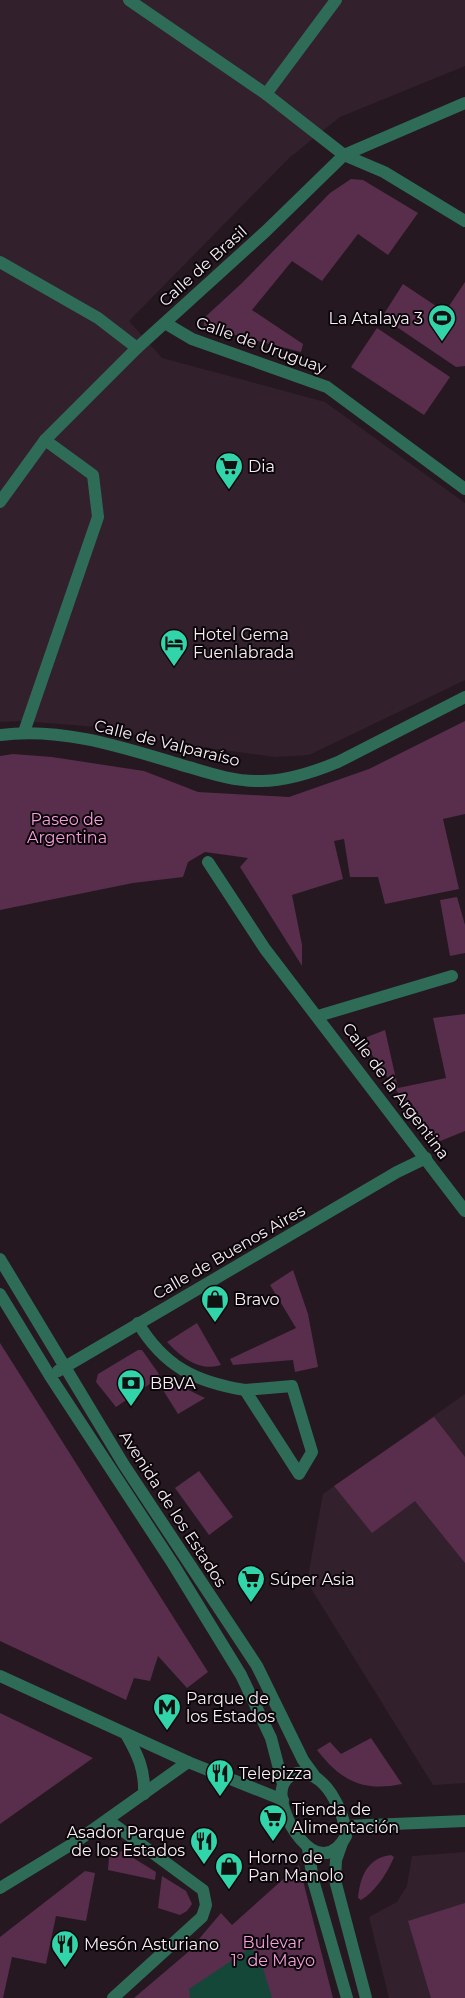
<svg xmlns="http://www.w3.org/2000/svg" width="465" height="1998" font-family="Montserrat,sans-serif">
  <rect width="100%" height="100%" fill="#251821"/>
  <!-- built -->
  <g fill="#33202d">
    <path d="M0 0H465V66L340 117 289 158 129 321 162 358 325 402 465 503V680L309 755 275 757 173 743 97 727 22 721 0 722Z"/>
    <path d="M465 1394V1783L433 1785 307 1582 323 1494Z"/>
    <path d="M465 1852V1998H389L369 1917 397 1902 407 1886 412 1856Z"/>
  </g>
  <!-- green -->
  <g fill="#592d4c">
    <path d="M351 179 363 180 418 213 388 255 358 234 322 281 292 261 252 310 303 344 301 352 204 327V318L242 283 330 193Z"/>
    <path d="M465 282V366L456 367 382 317 403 284 445 312Z"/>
    <path d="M377 328 450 377 424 415 351 367Z"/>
    <path d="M465 721V814L443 819 459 889 385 904 378 877H350L344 839 334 841 343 879 292 895 302 945V966L240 867 248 858 205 852 188 862 183 877 133 883 0 910V756L13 754 52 757 144 771 198 792 289 797 369 769Z"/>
    <path d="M457 897 465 925V953L450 956 440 900Z"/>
    <path d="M465 1014V1131L433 1144 368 1049 367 1037 385 1030 398 1088 446 1078 433 1018Z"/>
    <path d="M293 1270 308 1314 318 1367 295 1372 293 1360 233 1365 230 1359 296 1328 270 1285Z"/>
    <path d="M197 1323 221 1365C199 1372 181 1357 167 1342Z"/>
    <path d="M0 1343 208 1672 187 1688 158 1656 150 1681 134 1678 126 1700 0 1641Z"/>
    <path d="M138 1350H142L159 1374 157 1379 116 1407 96 1382 98 1374Z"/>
    <path d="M164 1378 205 1398 178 1414 158 1382Z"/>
    <path d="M434 1417 465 1457V1563L415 1501 372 1533 334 1486Z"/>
    <path d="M199 1471 233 1517 209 1535 175 1488Z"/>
    <path d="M0 1713 93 1758 0 1824Z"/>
    <path d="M371 1738 402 1784C363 1792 341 1781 317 1750L330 1742 341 1754Z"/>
    <path d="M122 1851 156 1872 155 1880 108 1870 109 1857Z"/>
    <path d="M391 1855 394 1857C388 1872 375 1892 361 1900L358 1898C360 1877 367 1858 391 1855Z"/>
    <path d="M299 1865 333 1998H134L187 1953 221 1913 232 1925Z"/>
    <path d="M85 1871 95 1873 86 1921 56 1916 46 1964 12 1957 3 1998H0V1937Z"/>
    <path d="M162 1876 186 1891 192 1904 187 1911 180 1915 158 1908Z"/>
    <path d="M465 1903V1998H431L408 1921Z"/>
  </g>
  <!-- water -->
  <path fill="#144738" d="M249 1949 258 1952 272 1998H190L189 1989Z"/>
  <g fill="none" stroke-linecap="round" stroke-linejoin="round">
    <!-- minor -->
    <g stroke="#2e6c58" stroke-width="12">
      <path d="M129 0 266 94 344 155 384 172 465 221"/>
      <path d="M266 94 336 0"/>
      <path d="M0 262 98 318 137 348"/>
      <path d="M165 323 192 339 327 387 465 489"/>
      <path d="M0 502 45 440 137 348 266 231 344 155 465 103"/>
      <path d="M24 732 98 517 93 475 45 440"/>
      <path d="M0 735C59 727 119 746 175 763 203 771 232 782 261 781 287 781 314 772 338 762L465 697"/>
      <path d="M208 862 265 949 465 1211"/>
      <path d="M318 1016 452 976"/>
      <path d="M0 1259 124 1465 257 1666 303 1760 316 1778"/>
      <path d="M0 1294 50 1376 173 1564 241 1675 271 1738 283 1784"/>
      <path d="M138 1323C164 1366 195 1382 245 1390L299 1474 312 1452 292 1386 245 1390"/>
      <path d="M58 1371 397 1172 426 1158"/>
      <path d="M0 1676 188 1762 283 1800"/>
      <path d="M126 1734C138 1755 145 1770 144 1794"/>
      <path d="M297 1773C325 1770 345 1812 346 1836 318 1887 273 1810 283 1785 285 1779 291 1775 297 1773Z"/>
      <path d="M108 1820 203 1890 206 1905 202 1917 113 1998"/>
      <path d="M346 1826 465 1821"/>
      <path d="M342 1843 336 1860 335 1880 366 1998"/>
      <path d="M308 1848 313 1880 347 1998"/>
      <path d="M0 1888 77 1841 188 1762"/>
    </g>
  </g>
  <!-- icons -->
  <defs>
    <g id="stadium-pin" transform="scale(1.4375)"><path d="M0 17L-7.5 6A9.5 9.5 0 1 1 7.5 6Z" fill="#32d4a9" stroke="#0b0609"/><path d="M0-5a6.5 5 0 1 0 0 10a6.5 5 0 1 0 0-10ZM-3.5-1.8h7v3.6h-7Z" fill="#111"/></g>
    <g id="supermarket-pin" transform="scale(1.4375)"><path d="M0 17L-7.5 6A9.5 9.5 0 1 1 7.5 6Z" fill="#32d4a9" stroke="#0b0609"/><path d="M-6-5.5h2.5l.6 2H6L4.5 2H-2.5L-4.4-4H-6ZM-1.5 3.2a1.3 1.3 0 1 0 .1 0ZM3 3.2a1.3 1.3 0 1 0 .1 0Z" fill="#111"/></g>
    <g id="hotel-pin" transform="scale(1.4375)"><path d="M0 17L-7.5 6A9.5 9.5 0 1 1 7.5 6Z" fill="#32d4a9" stroke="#0b0609"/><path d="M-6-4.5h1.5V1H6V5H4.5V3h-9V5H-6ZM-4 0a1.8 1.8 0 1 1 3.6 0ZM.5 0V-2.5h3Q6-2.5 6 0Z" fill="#111"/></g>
    <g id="shop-pin" transform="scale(1.4375)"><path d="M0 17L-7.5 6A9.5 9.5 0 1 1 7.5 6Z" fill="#32d4a9" stroke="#0b0609"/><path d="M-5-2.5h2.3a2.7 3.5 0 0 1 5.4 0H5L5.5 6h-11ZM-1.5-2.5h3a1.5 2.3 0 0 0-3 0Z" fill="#111"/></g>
    <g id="bank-pin" transform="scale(1.4375)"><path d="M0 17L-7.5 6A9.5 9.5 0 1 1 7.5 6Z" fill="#32d4a9" stroke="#0b0609"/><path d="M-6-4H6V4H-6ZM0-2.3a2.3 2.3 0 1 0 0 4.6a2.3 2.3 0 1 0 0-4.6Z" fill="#111"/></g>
    <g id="metro-pin" transform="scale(1.4375)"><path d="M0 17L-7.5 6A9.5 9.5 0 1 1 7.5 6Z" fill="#32d4a9" stroke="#0b0609"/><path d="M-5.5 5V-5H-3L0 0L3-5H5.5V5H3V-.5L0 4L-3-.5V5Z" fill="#111"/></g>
    <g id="restaurant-pin" transform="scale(1.4375)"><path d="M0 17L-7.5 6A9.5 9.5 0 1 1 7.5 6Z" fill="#32d4a9" stroke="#0b0609"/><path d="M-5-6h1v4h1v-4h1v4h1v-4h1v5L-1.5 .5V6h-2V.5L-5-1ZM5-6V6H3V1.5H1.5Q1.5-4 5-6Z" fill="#111"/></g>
  </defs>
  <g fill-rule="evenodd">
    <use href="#stadium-pin" x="442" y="318"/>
    <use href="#supermarket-pin" x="229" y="466"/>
    <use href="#hotel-pin" x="174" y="643"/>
    <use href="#shop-pin" x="215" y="1299"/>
    <use href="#bank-pin" x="131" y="1383"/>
    <use href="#supermarket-pin" x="251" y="1579"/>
    <use href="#metro-pin" x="167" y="1707"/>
    <use href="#restaurant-pin" x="220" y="1773"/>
    <use href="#supermarket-pin" x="273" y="1818"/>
    <use href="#restaurant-pin" x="204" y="1841"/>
    <use href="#shop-pin" x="229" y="1866"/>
    <use href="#restaurant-pin" x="65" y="1944"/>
  </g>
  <g text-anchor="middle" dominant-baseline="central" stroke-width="4" stroke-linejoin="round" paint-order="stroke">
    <!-- street labels -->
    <g font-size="16" fill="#f8eef4" stroke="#0b0609">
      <text transform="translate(203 266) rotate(-42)">Calle de Brasil</text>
      <text transform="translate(261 345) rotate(20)">Calle de Uruguay</text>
      <text transform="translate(167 743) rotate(14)">Calle de Valparaíso</text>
      <text transform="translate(396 1091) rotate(53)">Calle de la Argentina</text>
      <text transform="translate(229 1252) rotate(-30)">Calle de Buenos Aires</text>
      <text transform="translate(173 1509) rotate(57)">Avenida de los Estados</text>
    </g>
    <!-- poi labels -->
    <g font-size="16" fill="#f8eef4" stroke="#0b0609" text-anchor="start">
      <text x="423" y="318" text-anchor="end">La Atalaya 3</text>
      <text x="248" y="466">Dia</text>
      <text x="193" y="634">Hotel Gema<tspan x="193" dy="18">Fuenlabrada</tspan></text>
      <text x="234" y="1299">Bravo</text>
      <text x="150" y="1383">BBVA</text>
      <text x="270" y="1579">Súper Asia</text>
      <text x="186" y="1698">Parque de<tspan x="186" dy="18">los Estados</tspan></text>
      <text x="239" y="1773">Telepizza</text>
      <text x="292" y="1809">Tienda de<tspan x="292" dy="18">Alimentación</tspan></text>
      <text x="185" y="1832" text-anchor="end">Asador Parque<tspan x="185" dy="18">de los Estados</tspan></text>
      <text x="248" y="1857">Horno de<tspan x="248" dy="18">Pan Manolo</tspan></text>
      <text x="84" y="1944">Mesón Asturiano</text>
    </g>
    <!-- park labels -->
    <g font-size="16" fill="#f79edc" stroke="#0b0609">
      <text x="67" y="819">Paseo de<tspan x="67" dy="18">Argentina</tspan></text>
      <text x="273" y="1942">Bulevar<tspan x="273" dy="18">1º de Mayo</tspan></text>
    </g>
  </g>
</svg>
